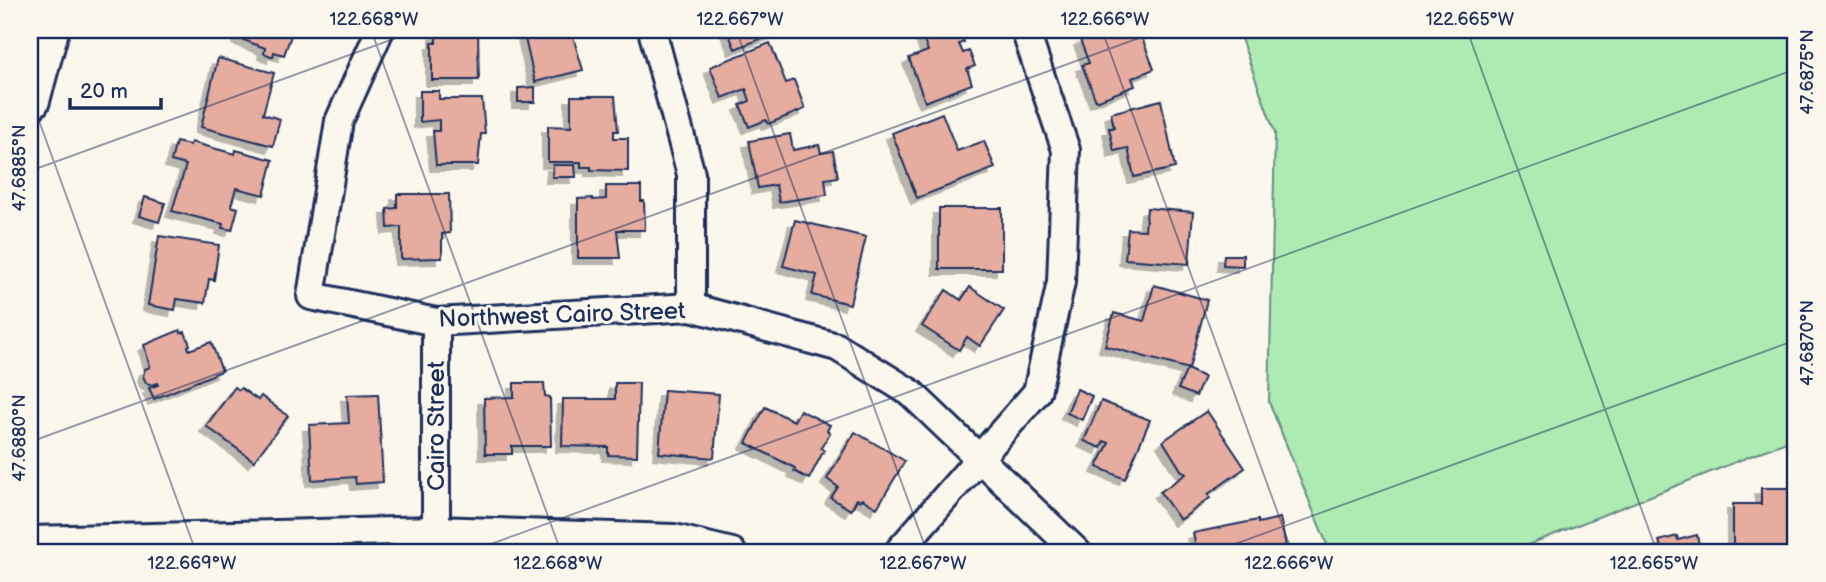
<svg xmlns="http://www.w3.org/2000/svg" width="1826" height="582" font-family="'Balsamiq Sans',sans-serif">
  <defs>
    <filter id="shadow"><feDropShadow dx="-6" dy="6" stdDeviation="0" flood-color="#0004"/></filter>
  </defs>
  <rect width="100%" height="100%" fill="#fbf7ec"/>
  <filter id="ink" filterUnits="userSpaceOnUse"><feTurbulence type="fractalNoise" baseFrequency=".0143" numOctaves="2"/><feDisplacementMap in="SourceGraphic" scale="14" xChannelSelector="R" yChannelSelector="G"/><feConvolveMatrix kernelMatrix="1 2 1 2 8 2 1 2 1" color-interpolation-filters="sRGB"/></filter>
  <g filter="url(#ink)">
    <!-- green -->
    <path fill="#adebb2" stroke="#648d88" stroke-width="2" d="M1238 30H1796V438L1510 552H1330L1269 402 1275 133Z"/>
    <!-- building -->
    <g fill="#e5ac9f" stroke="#1b2f5e" stroke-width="2" filter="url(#shadow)">
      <path d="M241 30H293L284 55 274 52 273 57 264 53 265 48 238 38Z"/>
      <path d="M443 30H478L479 80H432V43H436V33H443Z"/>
      <path d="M523 30H571L583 70 535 82Z"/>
      <path d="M727 30H783L735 49Z"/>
      <path d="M920 30H960L964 42 959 44 963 53 969 51 975 66 967 69 972 84 925 102 909 58 928 51Z"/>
      <path d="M1105 30 1114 32 1139 30 1154 69 1132 78 1135 86 1096 101 1082 65 1089 63 1080 40Z"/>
      <path d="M770 43 786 83 794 80 805 109 768 124 766 120 749 127 740 105 750 101 746 89 722 98 710 67Z"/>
      <path d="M218 58 274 73 263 114 280 119 273 146 201 127Z"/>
      <path d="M535 87V102H518V88Z"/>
      <path d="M420 91H439V99H482L485 134H481L478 165H436L433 131H439V120L420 122Z"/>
      <path d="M571 96H615L618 131H614V138H628V171L591 170V167H581V162H548V126L571 127Z"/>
      <path d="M1161 100 1175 168 1134 177 1128 148 1114 151 1109 128H1114L1111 113Z"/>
      <path d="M942 113 957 151 984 141 995 168 917 198 892 133Z"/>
      <path d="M790 134 793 150 819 145 821 153 833 151 838 177 825 179 827 195 779 202 776 185 758 188 749 141Z"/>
      <path d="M176 142 190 145 191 142 235 154 236 150 273 160 264 195 236 188 231 206 238 208 232 230 222 228 223 224 172 211 186 165 171 161Z"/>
      <path d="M553 165H575L576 177H552Z"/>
      <path d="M606 186H641V201H644L645 230H617L620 258H578V199L593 198V200L606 199Z"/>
      <path d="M397 194H449L450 233 442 234V258L401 259V227L388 228 387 209 397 208Z"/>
      <path d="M145 197 165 203 159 222 139 216Z"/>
      <rect x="939" y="208" width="63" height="61"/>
      <path d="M1147 208 1193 212 1189 264 1125 259 1128 229 1145 230Z"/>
      <path d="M795 220 866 237 850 304 812 295 817 275 783 266Z"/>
      <path d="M159 236 219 245 214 280 209 279 205 303 177 299 175 310 148 305Z"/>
      <path d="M1224 255H1243V266L1223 265Z"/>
      <path d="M1154 285 1207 300 1189 369 1105 346 1114 313 1144 321Z"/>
      <path d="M970 287 1004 310 980 346 967 337 959 350 922 326 946 290 961 300Z"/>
      <path d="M180 330 181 333 185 332 190 345 188 346 189 350 211 342 222 371 154 399 149 388 158 385 157 383 152 385 146 383 143 376 145 369 150 367 144 345Z"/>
      <path d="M1187 369 1204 377 1196 396 1178 389Z"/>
      <path d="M514 383H544L545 396 550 397 551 446H512V454H485L484 398 514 397Z"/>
      <path d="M615 383H639L637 456 608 455V447L562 446 563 399H615Z"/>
      <path d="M235 387 239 390 241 388 258 400 261 396 288 416 254 461 206 426Z"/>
      <path d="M1077 389 1092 396 1082 420 1067 413Z"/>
      <path d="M664 390 719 394 714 458 659 453Z"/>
      <path d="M378 394 383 482 356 484 355 477 312 480 309 425 349 423 347 395Z"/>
      <path d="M1101 401 1150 420 1125 479 1097 467 1109 443 1104 441 1101 448 1084 441Z"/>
      <path d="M765 407 794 421 800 410 830 425 827 431 830 433 821 448 824 450 809 479 794 471 795 468 746 443Z"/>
      <path d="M1207 411 1245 468 1208 494 1210 498 1180 520 1160 492 1186 474 1181 470 1163 441Z"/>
      <path d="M855 432 905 461 877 508 862 499 860 501 857 499 851 510 831 498 838 487 827 479Z"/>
      <path d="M1761 488H1796V552H1733V504H1761Z"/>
      <path d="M1280 518 1286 546 1268 550V552L1277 550V552H1197L1193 533 1258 520V523Z"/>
      <path d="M1697 535 1700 550 1704 549 1705 552H1638L1661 547 1659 541 1677 536 1678 540Z"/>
    </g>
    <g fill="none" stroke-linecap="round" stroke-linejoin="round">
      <!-- street casing -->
      <g stroke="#1b2f5e" stroke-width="32">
        <g id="street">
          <path d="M380 30 339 121 311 296 436 322 691 307 837 347 911 393 1077 552"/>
          <path d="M652 30 691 174V307"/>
          <path d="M30 540 436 530 674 538 732 552"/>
          <path d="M436 552V322"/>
          <path d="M898 552 1037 392 1061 282 1066 150 1025 30"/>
        </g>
      </g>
      <!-- secondary casing -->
      <g stroke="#1b2f5e" stroke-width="44">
        <path id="secondary" d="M30 100 49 30"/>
      </g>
      <!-- street -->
      <use href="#street" stroke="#fbf7ec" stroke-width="26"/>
      <!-- secondary -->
      <use href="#secondary" stroke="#fbf7ec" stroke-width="38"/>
    </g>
  </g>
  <!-- ticks -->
  <path fill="none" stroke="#1b2f5e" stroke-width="2" stroke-opacity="0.45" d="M371 30 561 552M736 30 927 552M1102 30 1292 552M1467 30 1657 552M30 96 196 552M30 171 418 30M30 442 1161 30M469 552 1796 69M1213 552 1796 340"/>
  <g text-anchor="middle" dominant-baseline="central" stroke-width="6" stroke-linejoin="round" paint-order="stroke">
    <!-- street labels -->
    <g font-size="24" fill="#1b2f5e" stroke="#fbf7ec">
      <text transform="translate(562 315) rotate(-2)">Northwest Cairo Street</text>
      <text transform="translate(436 426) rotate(-90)">Cairo Street</text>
    </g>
  </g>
  <!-- margin -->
  <rect width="1826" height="582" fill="none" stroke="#fbf7ec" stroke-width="77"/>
  <!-- scale -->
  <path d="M70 98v10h91v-10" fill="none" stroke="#1b2f5e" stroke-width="3.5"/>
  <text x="80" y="98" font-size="21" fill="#1b2f5e" stroke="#fbf7ec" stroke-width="5" paint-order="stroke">20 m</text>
  <rect x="38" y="38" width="1749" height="506" fill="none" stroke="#1b2f5e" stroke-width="2.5"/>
  <g font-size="18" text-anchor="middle" fill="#1b2f5e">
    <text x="374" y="25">122.668°W</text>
    <text x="740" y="25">122.667°W</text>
    <text x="1105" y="25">122.666°W</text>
    <text x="1470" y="25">122.665°W</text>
    <text transform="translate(1807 72) rotate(-90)" y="6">47.6875°N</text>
    <text transform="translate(19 168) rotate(-90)" y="6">47.6885°N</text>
    <text transform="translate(1807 343) rotate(-90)" y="6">47.6870°N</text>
    <text transform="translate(19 438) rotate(-90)" y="6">47.6880°N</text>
    <text x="192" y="569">122.669°W</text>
    <text x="558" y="569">122.668°W</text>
    <text x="923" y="569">122.667°W</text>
    <text x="1289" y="569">122.666°W</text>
    <text x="1654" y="569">122.665°W</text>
  </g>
</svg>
